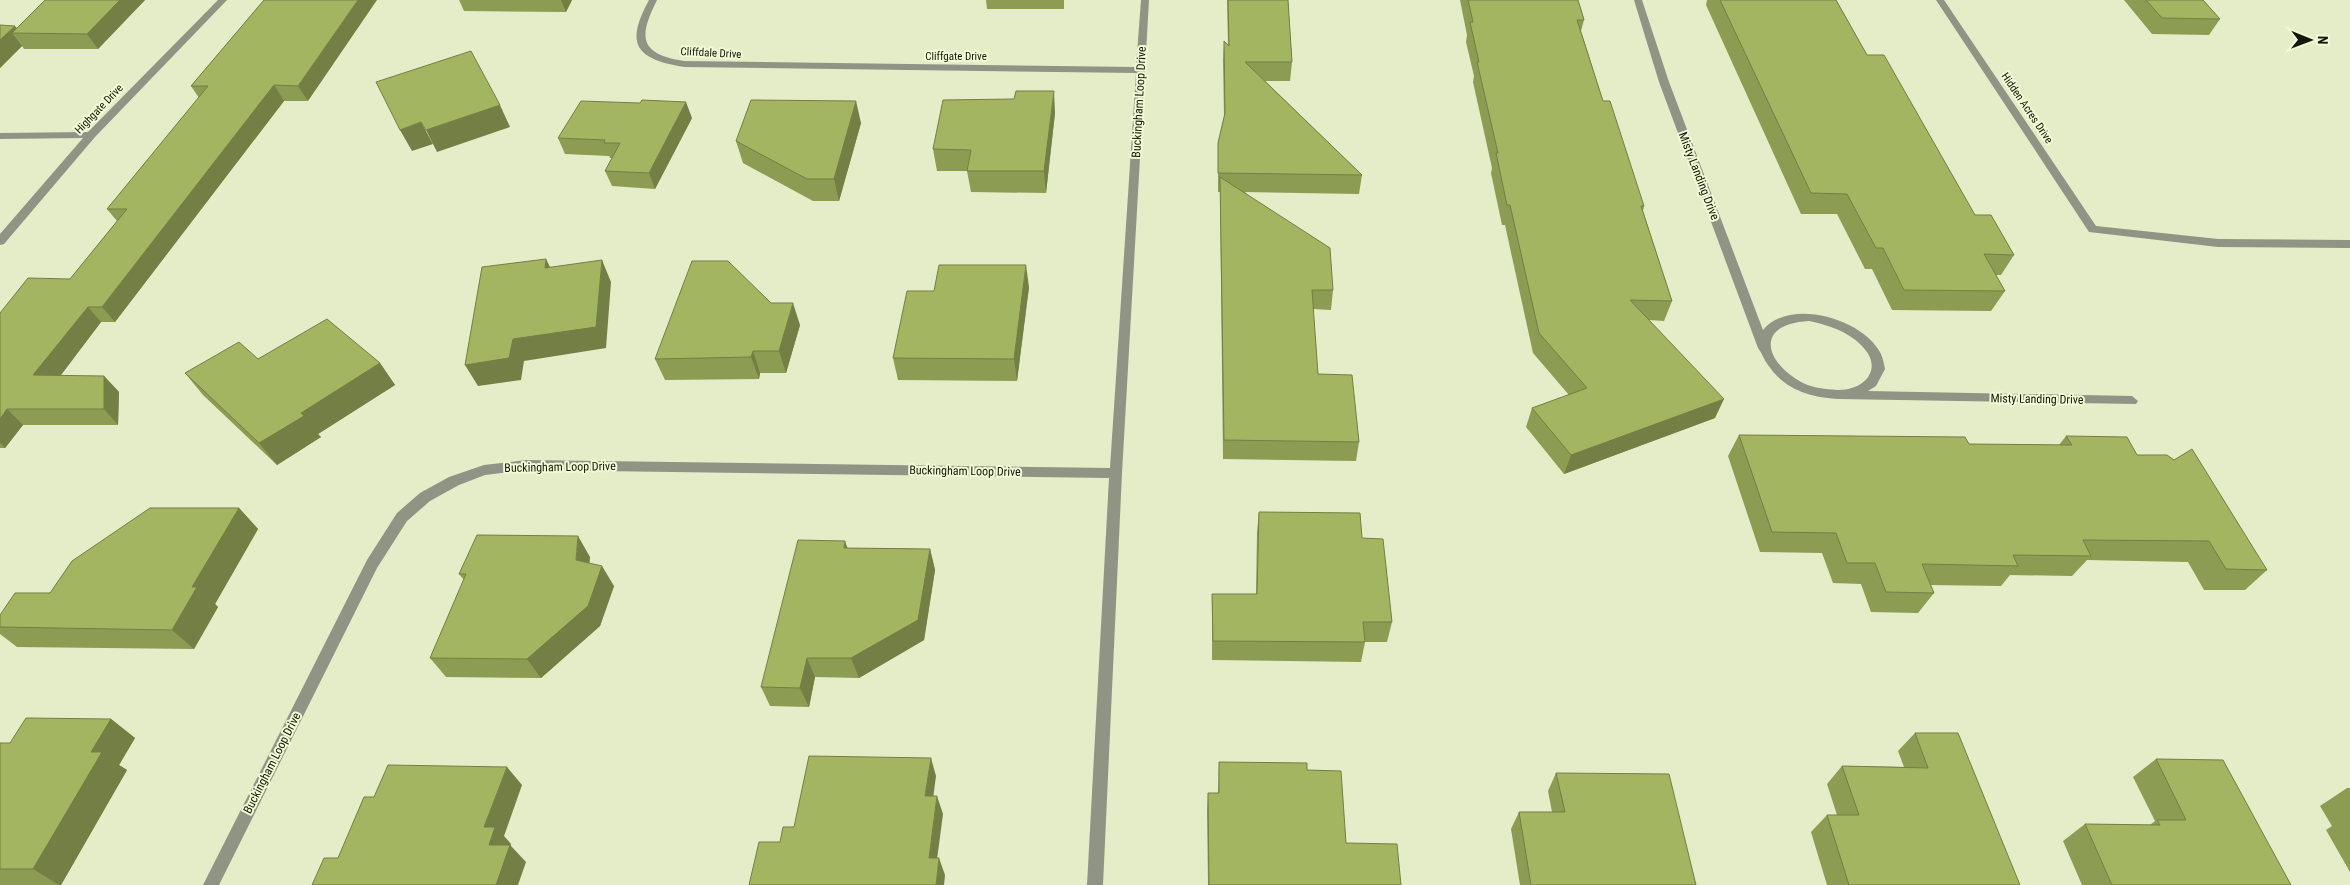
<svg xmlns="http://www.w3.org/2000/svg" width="2350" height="885" font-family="'Roboto Condensed',sans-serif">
  <rect width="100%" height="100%" fill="#e4ecc8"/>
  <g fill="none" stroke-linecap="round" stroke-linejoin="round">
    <!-- minor -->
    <g fill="#909485" fill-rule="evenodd">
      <path d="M218 0H227L95 137 4 244 0 245V234L83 138 0 139V133L88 132Z"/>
      <path d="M649 0H657C639 36 638 54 684 61L1136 67 1141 0H1149L1122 473 1103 885H1087L1109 478 526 470 485 475 459 485 430 501 407 521 377 568 219 885H203L367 560 397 513 420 493 449 477 484 465 526 460 1110 468 1136 73 684 67C635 59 625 44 649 0Z"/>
      <path d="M1634 0H1642L1669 82 1763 330C1790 297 1864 319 1881 354 1883 359 1884 364 1885 369L1876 386 1868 391 2132 396 2138 401 2136 404 1839 399C1810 397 1785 390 1768 365 1764 360 1762 353 1758 348L1659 82ZM1809 321C1828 325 1847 331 1861 345 1885 368 1865 391 1837 390 1826 389 1813 388 1803 383 1765 363 1753 324 1809 321Z"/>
      <path d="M1936 0H1944L2096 226 2218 239 2350 240V248L2218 247 2089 232Z"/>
    </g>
  </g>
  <!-- wall -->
  <g fill="#8d9c53">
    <path d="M45 0H145L98 49H24L22 46 0 68V25L17 28Z"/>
    <path d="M264 0 308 101H284L115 322H101L60 376H104L119 392 118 425H23L5 448H0V313L70 279 117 221 107 209 199 98 191 86Z"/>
    <path d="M459 0H572L566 12 464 11Z"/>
    <path d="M986 0H1064V9H987Z"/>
    <path d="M1227 0H1288L1292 62 1290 81H1265L1362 175 1359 194 1245 192 1333 290 1331 310 1313 309 1318 374 1359 442 1356 461 1223 459 1220 192H1218V143L1224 117 1223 60 1224 41 1228 45Z"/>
    <path d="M1460 0H1578L1584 20 1581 31 1603 101 1644 206 1643 211 1672 301 1664 321 1649 320 1715 418 1564 474 1526 427 1532 408 1569 395 1533 353 1505 225H1502L1491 173 1492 168 1473 82 1474 76 1466 42 1467 35Z"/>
    <path d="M1707 0H1836L1867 55 1975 215 2014 255 2001 275H1996L2005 291 1991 311 1892 310 1872 269H1865L1837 214H1801L1706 5Z"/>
    <path d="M2124 0H2203L2220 19 2209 35 2152 34Z"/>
    <path d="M1014 99 1055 113 1046 193 971 192 967 171H937L933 149Z"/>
    <path d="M692 118 655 189 612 186 605 171 612 158H610L609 156 565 154 558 138Z"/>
    <path d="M861 123 839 201H813L743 163 736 141Z"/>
    <path d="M1029 287 1017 381 898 380 893 358Z"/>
    <path d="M771 303 800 325 786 373H760L759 379 665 380 655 359Z"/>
    <path d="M258 359 380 363 395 385 318 434 321 437 277 465 203 395 185 373Z"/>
    <path d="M1739 435 1969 444 2059 445 2066 436 2137 455 2267 570 2245 590H2204L2188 562 2087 560 2072 576 2010 575 2001 586 1930 585 1934 593 1918 613 1871 612 1861 584 1833 583 1822 553 1760 552 1728 456Z"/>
    <path d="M239 508 258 529 215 604 218 607 194 649 17 647 0 634V615Z"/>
    <path d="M1259 512 1362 538 1392 622 1387 642H1365L1361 662 1212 660V594H1256L1257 532Z"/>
    <path d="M848 548 930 549 935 570 924 640 859 678 815 677 809 707 770 706 761 687Z"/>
    <path d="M590 557 589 563 614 586 600 626 541 678 446 677 430 658 464 580 459 574Z"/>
    <path d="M111 719 135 738 119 765 127 770 61 885H0V743H10Z"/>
    <path d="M1915 733 2020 885H1827L1811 832 1827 815H1837L1827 784 1842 766 1904 767 1898 751Z"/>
    <path d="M2156 759 2291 885H2082L2063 841 2085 824 2150 825 2155 821 2133 777Z"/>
    <path d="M1219 762 1307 770 1346 843 1401 885H1208L1207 810 1208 793H1218Z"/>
    <path d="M1556 773 1696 885H1520L1511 829 1519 812H1552L1548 791Z"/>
    <path d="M2347 788H2350V872L2326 830 2332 826 2320 806Z"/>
  </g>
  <!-- shaded-wall -->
  <g fill="#737f44">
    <path d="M120 0H145L98 49 87 34Z"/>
    <path d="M358 0H377L308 101 298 86Z"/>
    <path d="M561 0H572L566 12Z"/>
    <path d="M15 26 21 33H12L22 46 0 68V40Z"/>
    <path d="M274 85 284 101 115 322 102 307Z"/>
    <path d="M1054 91 1055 113 1046 193 1044 171Z"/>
    <path d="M856 101 861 123 839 201 834 179Z"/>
    <path d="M686 102 692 118 655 189 649 173Z"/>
    <path d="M500 105 510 127 437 152 426 130Z"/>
    <path d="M421 122 433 144 412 151 400 130Z"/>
    <path d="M546 259 557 281 545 268Z"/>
    <path d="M602 260 611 282 606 348 524 361 521 380 478 386 465 365 513 339Z"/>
    <path d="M1026 265 1029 287 1017 381 1014 359Z"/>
    <path d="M793 303 800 325 786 373 779 351Z"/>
    <path d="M88 307 101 322 49 391 33 375Z"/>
    <path d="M753 351 760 373 759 379 751 357Z"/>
    <path d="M380 363 395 385 318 434 321 437 277 465 259 443 301 413Z"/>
    <path d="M104 376 119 392 118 425 104 409Z"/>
    <path d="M1724 399 1715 418 1564 474 1571 455Z"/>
    <path d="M7 409 23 425 5 448 0 443V419Z"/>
    <path d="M239 508 258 529 215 604 218 607 194 649 172 630 192 587Z"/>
    <path d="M578 536 590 557 588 580 576 560Z"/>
    <path d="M845 541 852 561 844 548Z"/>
    <path d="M930 549 935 570 924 640 859 678 851 658Z"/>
    <path d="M602 566 614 586 600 626 541 678 527 659Z"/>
    <path d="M807 658 815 677 809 707 800 688Z"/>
    <path d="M111 719 135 738 119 765 127 770 61 885H59L33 869 91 752Z"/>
    <path d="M931 758 936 776 931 814 925 796Z"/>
    <path d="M507 767 522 785 504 836 511 844V846L526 862 518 885H496L489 845 484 827Z"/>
    <path d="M937 796 943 814 935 875 929 858Z"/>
    <path d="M939 858 945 875 944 885H936Z"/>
  </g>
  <!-- building -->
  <g fill="#a4b561" stroke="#737f44">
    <path d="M45 0H120L87 34 12 33Z"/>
    <path d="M264 0H358L298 86 274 85 102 307H88L33 375 104 376V409H7L0 419V313L28 278 70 279 127 209H107L208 86H191Z"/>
    <path d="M1228 0H1288L1292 62H1245L1362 175 1218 173V143L1225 113 1224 41 1229 46Z"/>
    <path d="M1468 0H1578L1582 13 1584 20H1577L1603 101H1610L1644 206H1641L1672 301 1630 300 1724 399 1571 455 1532 408 1587 388 1539 333 1510 205H1507L1496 153H1498L1477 62H1479L1470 22H1473Z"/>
    <path d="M1720 0H1836L1867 55H1884L1975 215H1991L2014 255 1984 254 2005 291 1904 290 1883 248H1876L1847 194 1811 193Z"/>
    <path d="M2146 0H2203L2220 19 2162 18Z"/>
    <path d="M0 25 15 26 0 40Z"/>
    <path d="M471 51 500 105 426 130 421 122 400 130 376 82Z"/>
    <path d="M1016 91H1054L1044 171H967L971 150 933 149 943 100 1014 99Z"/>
    <path d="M642 100 686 102 649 173 605 171 620 143H604L605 140 558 138 581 101 640 103Z"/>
    <path d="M751 100 856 101 834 179H807L736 141Z"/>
    <path d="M1220 177 1330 248 1333 290H1312L1318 374 1352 375 1359 442 1224 440Z"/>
    <path d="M546 259 545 268 602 260 596 327 513 339 509 358 465 365 482 267Z"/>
    <path d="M692 261H728L771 303H793L779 351H753L751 357 655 359Z"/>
    <path d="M939 265H1026L1014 359 893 358 907 291H934Z"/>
    <path d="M327 319 380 363 301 413 304 416 259 443 185 373 239 342 258 359Z"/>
    <path d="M1739 435 1965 437 1969 444 2072 445 2066 436 2127 437 2137 455H2167L2174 460 2192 449 2267 570 2226 569 2209 541 2083 540 2091 556 2013 555 2018 566 1922 564 1934 593 1886 592 1875 563H1847L1836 533 1772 532Z"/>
    <path d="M150 508H239L192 587H197L172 630 0 627V615L15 593H50L72 561Z"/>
    <path d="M1259 512 1360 513 1362 538 1383 539 1392 622H1363L1365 642 1213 641 1212 594H1257Z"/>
    <path d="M477 535 578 536 576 560 602 566 588 606 527 659 430 658 466 574H459Z"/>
    <path d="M798 540 845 541 844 548 930 549 918 620 851 658H807L800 688 761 687Z"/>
    <path d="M26 718 111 719 91 752H102L33 869H0V743H10Z"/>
    <path d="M1915 733H1958L2020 885H1849L1827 815H1859L1842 766 1928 768Z"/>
    <path d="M809 756 931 758 925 796H937L929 858H939L936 885H749L759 842H780L783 827H794Z"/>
    <path d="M2156 759 2223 760 2291 885H2112L2085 824 2160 825 2157 820H2186Z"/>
    <path d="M1219 762 1307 763V770L1341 771 1346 843 1397 844 1401 885H1209L1208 793H1219Z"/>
    <path d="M388 765 507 767 484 827H495L489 845H510L496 885H312L324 858H338L364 797H374Z"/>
    <path d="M1556 773 1669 774 1696 885H1531L1519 812H1565Z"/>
  </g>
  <g text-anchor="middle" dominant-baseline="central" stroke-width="4" stroke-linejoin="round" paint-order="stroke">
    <!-- far-street labels -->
    <g font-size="11" fill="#15170a" stroke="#f1fad5">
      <text transform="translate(711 53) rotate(3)">Cliffdale Drive</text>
      <text x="956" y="56">Cliffgate Drive</text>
      <text transform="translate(2027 108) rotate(56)">Hidden Acres Drive</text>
      <text transform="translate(99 109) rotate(-46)">Highgate Drive</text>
    </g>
    <!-- street labels -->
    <g font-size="12" fill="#15170a" stroke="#f1fad5">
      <text transform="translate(1139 102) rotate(-87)">Buckingham Loop Drive</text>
      <text transform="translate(1699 176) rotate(69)">Misty Landing Drive</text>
      <text transform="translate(2037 399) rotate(1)">Misty Landing Drive</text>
      <text transform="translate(560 467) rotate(-1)">Buckingham Loop Drive</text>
      <text transform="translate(965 471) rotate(1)">Buckingham Loop Drive</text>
      <text transform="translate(272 763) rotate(-63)">Buckingham Loop Drive</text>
    </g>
  </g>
  <!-- north arrow -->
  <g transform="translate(2310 40) rotate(91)" stroke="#f1fad5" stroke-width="4" paint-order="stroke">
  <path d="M0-4L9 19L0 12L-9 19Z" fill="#15170a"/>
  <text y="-8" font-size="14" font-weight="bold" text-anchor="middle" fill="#15170a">N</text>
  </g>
</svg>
